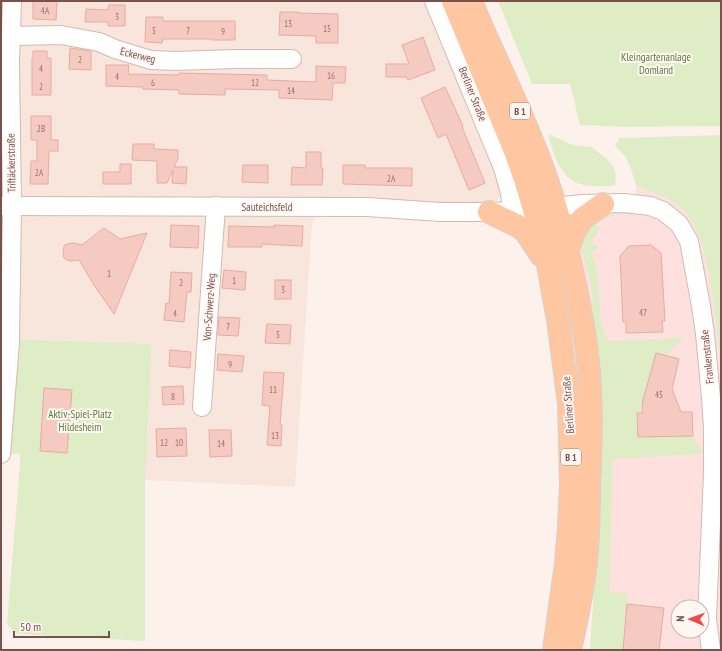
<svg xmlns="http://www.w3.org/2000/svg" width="722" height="651" font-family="'PT Sans Narrow',sans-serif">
  <rect width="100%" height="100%" fill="#fdf2eb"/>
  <!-- residential -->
  <path fill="#f8e5dc" d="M1 1H427L500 181 501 190 500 196 497 200 491 204 317 198 316 217 312 224 295 487 145 480 152 344 1 338Z"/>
  <!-- commercial -->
  <path fill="#fee1de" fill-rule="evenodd" d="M636 185 645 190 667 198 686 212 700 237 705 256 714 304 721 377V650H590L599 516 592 313 568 205 636 203ZM678 607H702V631H678Z"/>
  <!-- green -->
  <g fill="#dfedc7">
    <path d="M498 1H721V126L626 127 580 125 570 84H532Z"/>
    <path d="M548 134 573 145 591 147 606 158 613 166 616 174 615 186C606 186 593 187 584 185 561 181 553 154 548 134Z"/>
    <path d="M721 135V377L714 304 705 256 700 237 686 212 667 198 645 190 636 185 631 169 625 156 615 146 619 138Z"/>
    <path d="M621 214 600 219 597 225 600 227 591 243 599 247 592 251 597 271 601 320 606 338 610 341 676 338 684 336C679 346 672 344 668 356L656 353 643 400 642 413H637L638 437 693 436 704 454 613 459 609 591 628 594 623 650H590L599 516 592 313V296L589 277 580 245 584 225 599 215Z"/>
    <path d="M17 339 152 344 145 480V641L17 634 7 624 20 463V454H10Z"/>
  </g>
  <!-- building -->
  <g fill="#f4cac1" stroke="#e8aba0">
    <path d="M33 1H57L56 20 33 19Z"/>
    <path d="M109 5H125V26H108V22H85L86 9 108 10Z"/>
    <path d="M280 12H298V13L338 14V43H316V36L279 35Z"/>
    <path d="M146 17H163V21H235V40H211V39H163L162 43 145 42Z"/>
    <path d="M423 37 435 70 408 80 406 77H386V64H409L402 45Z"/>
    <path d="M70 48 91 51V70L69 69Z"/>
    <path d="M33 51H47V58H51V95H32V58H33Z"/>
    <path d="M106 65H129L128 74 179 75V73L267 75V80L316 82V66L346 67 345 83H333L332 100 279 98V90L225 89V95L179 94V90L143 89V87L106 86Z"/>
    <path d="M445 87 463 126 462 127 485 183 469 190 446 134 438 138 421 98Z"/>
    <path d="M31 116H51V140H58V151H49L48 184H30L31 161H37V140H31Z"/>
    <path d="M133 144H154V149L178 150V158L174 167H187L186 184 172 183 173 170 167 183H157V161L132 160Z"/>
    <path d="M306 152H321V168H323L322 185H291L292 167 306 168Z"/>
    <path d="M120 164H131V184H103V172H120Z"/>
    <path d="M243 165H268V183L242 182Z"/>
    <path d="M343 165H365V168H412V186L343 184Z"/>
    <path d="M171 225 199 226 198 248 170 247Z"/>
    <path d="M274 225 303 226 302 246 262 244V247H228L229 226 274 227Z"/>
    <path d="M104 228 120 239 147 233 114 314 94 285 79 260 71 261 67 260 64 258 63 254 64 246 67 244 74 243 82 245Z"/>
    <path d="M651 245 661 253 665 321H662L663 332 626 333V322H623L620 256 629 246Z"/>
    <path d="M224 270 246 272 245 290 222 288Z"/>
    <path d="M171 272 192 273 191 292H187L184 322 164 320 166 303 169 304Z"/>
    <rect x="275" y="280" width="16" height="19"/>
    <path d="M219 317 240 318 238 336 218 335Z"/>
    <path d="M267 324 291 325 290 344 265 343Z"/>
    <path d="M170 350 191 352 190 368 169 366Z"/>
    <path d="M656 353 679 359 672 389 681 412H692L693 436 638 437 637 413H642L643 400Z"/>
    <path d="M218 354 244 356 242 372 217 370Z"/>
    <path d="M264 372 284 373 280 425H282L281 446 267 445 270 406 262 405Z"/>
    <path d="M183 386 184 404 163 405 162 387Z"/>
    <path d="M44 388 72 390 67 453 40 451Z"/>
    <path d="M186 428 187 456 157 457 156 429Z"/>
    <path d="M209 430H231L232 456 210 457Z"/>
    <path d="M627 604 664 608 659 650H623Z"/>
  </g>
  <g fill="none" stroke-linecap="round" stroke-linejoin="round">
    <!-- minor casing -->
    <g stroke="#d4b9b2" stroke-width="20">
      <g id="minor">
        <path d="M434 1 503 168 509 189 513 211"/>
        <path d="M11 36 61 35 99 42 115 49 151 60 175 61 235 59H292"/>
        <path d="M1 206 367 207 440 212H489L513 211 582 204 624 203 650 206 663 211 679 224 689 241 701 306 705 334 711 398 713 428V473L707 619 711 650"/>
        <path d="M202 407 216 206"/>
        <path d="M1 454 10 343 12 206 10 61 12 1"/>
      </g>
    </g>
    <!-- major casing -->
    <g stroke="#dacfcd" stroke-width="24">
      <g id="major">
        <path d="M453 1 515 151 525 179 544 243 558 320 569 404 571 485 569 526 566 563 554 650"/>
        <path d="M471 1 478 18C501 71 527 123 546 177 556 206 564 236 571 266 579 301 586 336 589 373 592 410 591 447 589 484 589 512 589 541 585 569 582 596 576 623 570 650"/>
        <path d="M489 212 518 226 525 231 541 255"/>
        <path d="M567 252 574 232 582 219 603 204"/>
      </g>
    </g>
    <!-- minor -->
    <use href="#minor" stroke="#fff" stroke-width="18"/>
    <!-- major -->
    <use href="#major" stroke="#fec7a2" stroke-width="22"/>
  </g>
  <g text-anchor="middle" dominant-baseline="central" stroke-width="4" stroke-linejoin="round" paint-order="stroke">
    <!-- number labels -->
    <g font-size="9" fill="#997068">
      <text x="45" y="10">4A</text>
      <text x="117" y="16">3</text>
      <text x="288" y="23">13</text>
      <text x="327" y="28">15</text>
      <text x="154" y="30">5</text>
      <text x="188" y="30">7</text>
      <text x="223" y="31">9</text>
      <text x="80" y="59">2</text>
      <text x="41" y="68">4</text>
      <text x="331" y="75">16</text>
      <text x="117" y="76">4</text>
      <text x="153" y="82">6</text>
      <text x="255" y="82">12</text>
      <text x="41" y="86">2</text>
      <text x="291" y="90">14</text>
      <text x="41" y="128">2B</text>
      <text x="39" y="172">2A</text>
      <text x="391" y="178">2A</text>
      <text x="109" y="273">1</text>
      <text x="234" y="280">1</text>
      <text x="181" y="282">2</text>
      <text x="283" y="289">3</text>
      <text x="643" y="312">47</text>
      <text x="175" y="313">4</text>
      <text x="228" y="326">7</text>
      <text x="278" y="334">5</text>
      <text x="230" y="364">9</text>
      <text x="273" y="389">11</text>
      <text x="659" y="394">45</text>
      <text x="173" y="396">8</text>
      <text x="275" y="435">13</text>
      <text x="164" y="442">12</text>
      <text x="179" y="442">10</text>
      <text x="221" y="443">14</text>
    </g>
    <!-- shield labels -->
    <g fill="#fff7f2" stroke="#a3847d" stroke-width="1">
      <rect x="510" y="103" width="20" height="16" rx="3"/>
      <rect x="561" y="449" width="20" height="16" rx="3"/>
    </g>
    <g font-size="10" font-weight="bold" fill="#7b524b">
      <text x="520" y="111">B 1</text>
      <text x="571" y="457">B 1</text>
    </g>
    <!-- street labels -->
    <g font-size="11" fill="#7b524b" stroke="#fff7f2">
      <text transform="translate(138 55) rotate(14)">Eckerweg</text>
      <text transform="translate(473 94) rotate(68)">Berliner Straße</text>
      <text transform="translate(11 163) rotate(-91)">Triftäckerstraße</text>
      <text x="267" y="207">Sauteichsfeld</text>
      <text transform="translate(209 307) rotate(-86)">Von-Schwerz-Weg</text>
      <text transform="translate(707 357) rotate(-96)">Frankenstraße</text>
      <text transform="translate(568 405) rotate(-94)">Berliner Straße</text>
    </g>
    <!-- park labels -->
    <g font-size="11" fill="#5e7b40" stroke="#fff7f2">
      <text x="656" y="57">Kleingartenanlage<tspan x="656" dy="13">Domland</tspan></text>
      <text x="80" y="414">Aktiv-Spiel-Platz<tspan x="80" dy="13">Hildesheim</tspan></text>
    </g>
  </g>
  <!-- border -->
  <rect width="722" height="651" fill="none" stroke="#7b524b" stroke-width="4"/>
  <!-- north arrow -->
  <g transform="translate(690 619) rotate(272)"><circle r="19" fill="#fff7f2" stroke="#cab5af"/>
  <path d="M0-3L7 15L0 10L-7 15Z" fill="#ec4c4c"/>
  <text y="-6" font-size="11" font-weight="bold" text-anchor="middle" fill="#7b524b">N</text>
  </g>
  <!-- scale -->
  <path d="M14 631v6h95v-6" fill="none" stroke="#7b524b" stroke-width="2"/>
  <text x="20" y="631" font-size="12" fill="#7b524b" stroke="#fff7f2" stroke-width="3" paint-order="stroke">50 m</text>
</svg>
